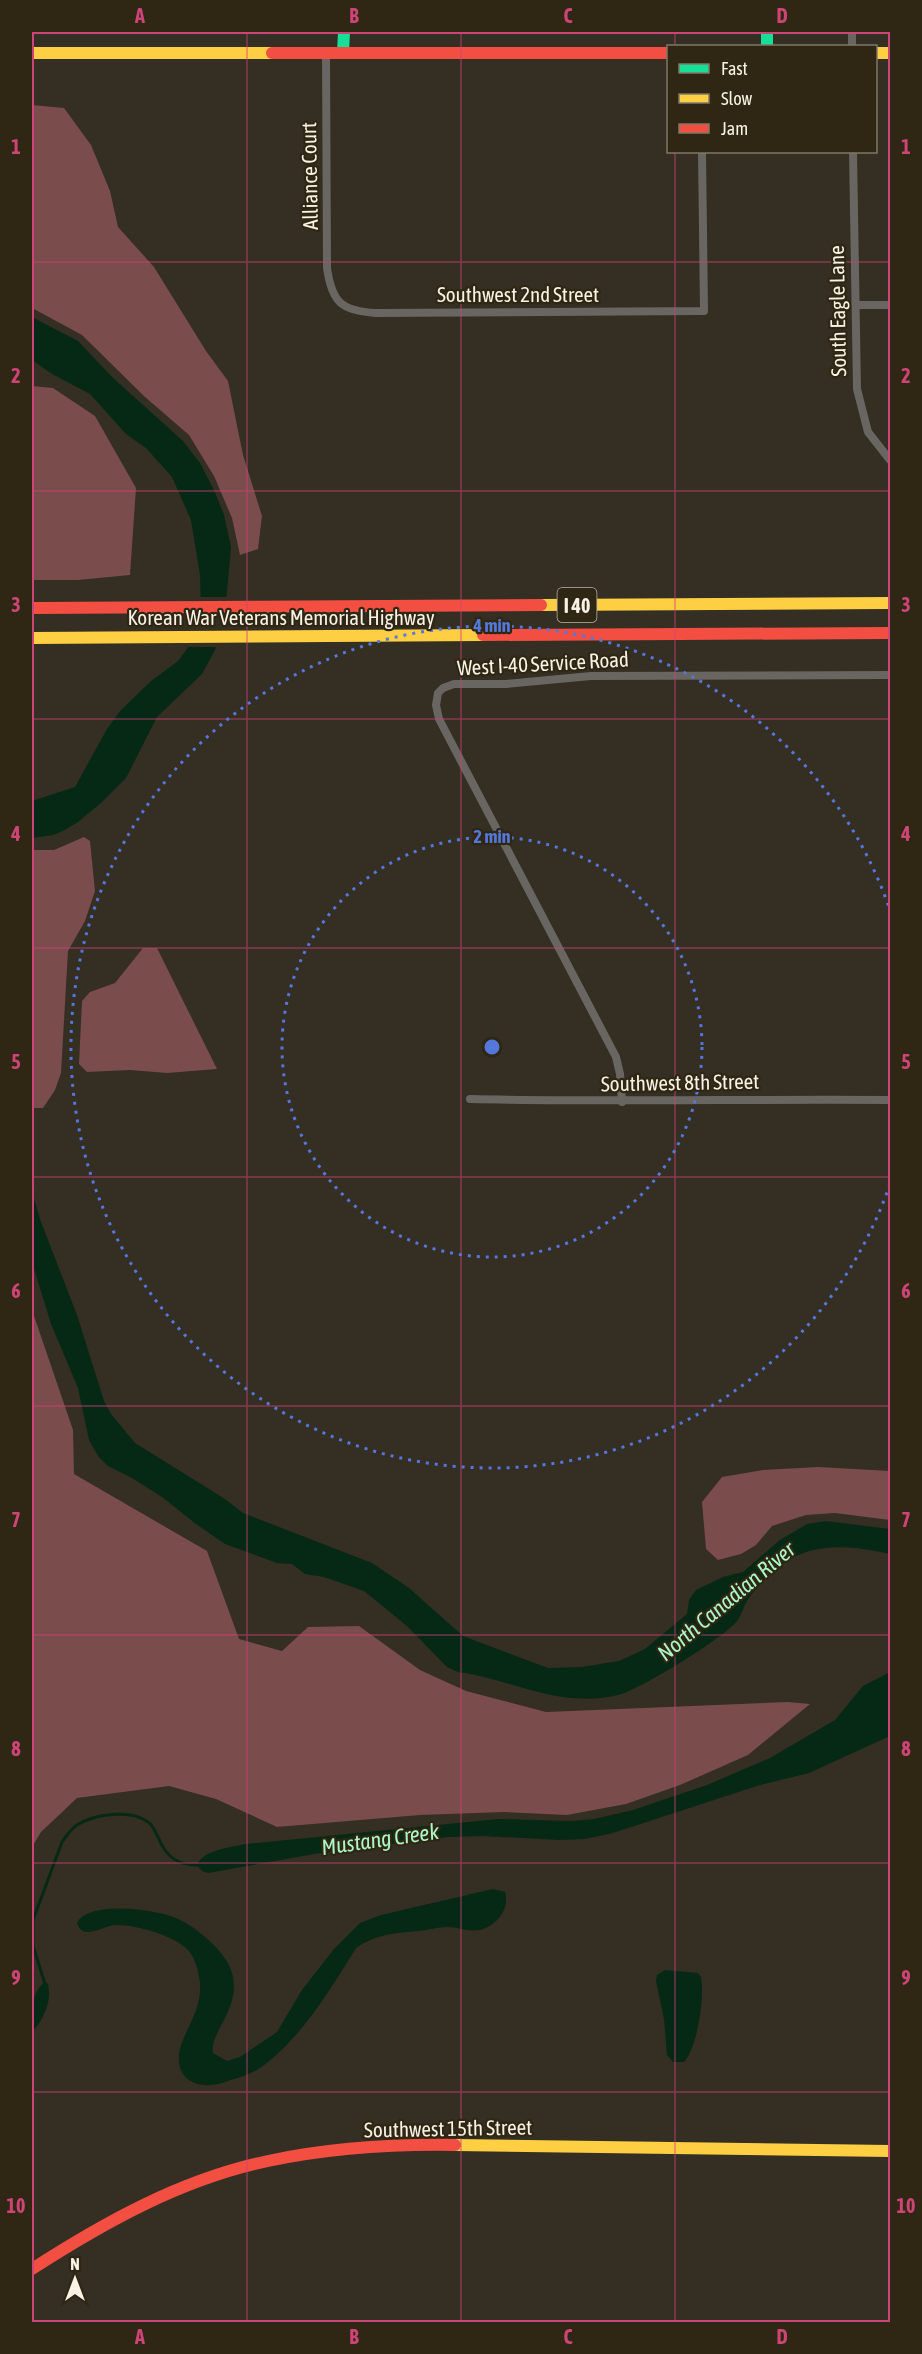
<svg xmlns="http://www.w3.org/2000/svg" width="922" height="2354" font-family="'Asap Condensed',sans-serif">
  <rect width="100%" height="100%" fill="#342e23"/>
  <!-- forest -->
  <g fill="#7a4c4b">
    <path d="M32 105 64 108 91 145 110 191 118 227 154 267 206 351 228 381 243 455 262 516 258 549 240 555 232 518 214 476 189 435 145 397 82 335 32 308Z"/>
    <path d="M32 386 53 388 95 416 136 488 130 575 78 580H32Z"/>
    <path d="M84 837 90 841 95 891 85 921 68 951 61 1073 55 1090 43 1108H32V850H54Z"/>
    <path d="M143 948H157L217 1069 167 1073 130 1070 87 1072 79 1064 82 1001 90 992 115 983Z"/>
    <path d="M32 1310 73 1430 74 1474 207 1551 239 1639 282 1651 308 1627 359 1626 420 1670 466 1691 546 1712 788 1702 810 1704 748 1755 680 1785 626 1804 567 1815 504 1812 420 1815 277 1827 216 1799 169 1786 77 1798 41 1832 32 1847Z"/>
    <path d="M818 1467 890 1471V1520L835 1513 806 1515 772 1526 756 1545 741 1554 718 1560 706 1549 702 1502 722 1477 763 1470Z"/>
  </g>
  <!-- water -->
  <g fill="#062916">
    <path d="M32 317 78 341 111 376 183 441 200 463 214 490 224 515 231 547 225 614 215 650 202 674 157 717 126 778 102 802 78 822 63 831 53 835 32 838V801L75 787 107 729 120 711 151 681 178 661 192 642 201 616 200 575 191 520 172 477 146 448 126 434 90 394 52 374 32 360Z"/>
    <path d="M32 1192 41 1222 77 1315 104 1401 111 1414 135 1443 225 1499 243 1513 372 1563 409 1588 463 1636 548 1668 582 1667 619 1661 645 1649 687 1614 689 1600 696 1590 723 1577 743 1572 780 1540 807 1524 826 1521 890 1529V1554C842 1543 797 1541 761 1583 757 1588 751 1594 747 1601 743 1607 742 1615 737 1621 725 1637 638 1691 618 1695 557 1709 516 1680 458 1672L447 1667 407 1626 364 1591 324 1577 305 1574 292 1564 277 1563 225 1544 196 1524 162 1497 132 1478 108 1466 98 1456 89 1440 78 1388 51 1324 32 1262Z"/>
    <path d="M890 1672V1736L809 1773 760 1785 613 1833 585 1839 559 1840 483 1836 448 1837 320 1853 208 1873 202 1871 197 1865C203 1850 231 1847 246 1844L498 1819 572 1821 594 1819 633 1810 707 1785 770 1758 835 1720 863 1686Z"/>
    <path d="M493 1889 505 1892C510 1908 498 1925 480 1930 469 1932 458 1927 447 1927 438 1927 428 1930 419 1931 396 1933 376 1934 356 1948 331 1989 300 2040 260 2068 251 2074 241 2077 231 2080 222 2083 214 2086 204 2085 193 2084 184 2079 180 2068 172 2038 207 2015 199 1976 197 1967 195 1959 189 1951 176 1936 137 1925 117 1925 107 1925 96 1933 86 1932 81 1931 79 1928 77 1923 88 1900 155 1909 176 1918 195 1926 224 1950 231 1970 244 2007 209 2031 213 2053L227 2061 240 2057 277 2032 302 1990 334 1949 360 1923 381 1915Z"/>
    <path d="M665 1970 698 1973 701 1977C705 1996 697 2049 684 2062H673L667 2055 664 2019 656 1981 657 1975Z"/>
    <path d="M45 1981 48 1984C52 2001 44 2019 32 2032 31 2014 30 1995 45 1981Z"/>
  </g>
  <!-- pier -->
  <path fill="#342e23" d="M198 597H230L228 615 219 647H186L196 627Z"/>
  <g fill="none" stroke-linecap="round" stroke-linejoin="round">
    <!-- stream -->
    <path stroke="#062916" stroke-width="3" d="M45 1984 33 1946V1920L62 1842C66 1836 70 1830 77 1825 94 1814 131 1809 148 1822 153 1825 155 1832 158 1837 166 1857 178 1866 200 1865"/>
    <!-- street -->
    <g stroke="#696560" stroke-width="8">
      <path d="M852 46V32"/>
      <path d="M326 53 327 268C332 303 342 311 376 313L704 311 702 152"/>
      <path d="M853 152 857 389 868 432 890 460"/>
      <path d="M855 305H890"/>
      <path d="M470 1099C610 1102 750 1099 890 1100"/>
      <path d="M622 1102 620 1074 616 1057 439 719 436 705 438 693 443 688 454 684H506L591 676 890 675"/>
    </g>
    <!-- fast -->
    <g stroke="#16e098" stroke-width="12">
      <path d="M767 32V46"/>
      <path d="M343 53 344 32"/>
    </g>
    <!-- slow -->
    <g stroke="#ffcf43" stroke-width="12">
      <path d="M32 53H272"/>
      <path d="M876 53H890"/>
      <path d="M541 605 890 603"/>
      <path d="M32 638 483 635"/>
      <path d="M455 2145 890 2151"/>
    </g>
    <!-- jam -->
    <g stroke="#f24e42" stroke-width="12">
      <path d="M272 53H668"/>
      <path d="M32 608 541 605"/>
      <path d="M483 635 890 633"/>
      <path d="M32 2269C105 2222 182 2179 268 2161 330 2148 392 2144 455 2145"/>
    </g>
  </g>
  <!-- grid -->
  <path fill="none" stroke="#cd4477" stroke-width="1.5" stroke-opacity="0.55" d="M247 32V2322M461 32V2322M675 32V46M675 152V2322M32 262H890M32 491H890M32 719H890M32 948H890M32 1177H890M32 1406H890M32 1635H890M32 1863H890M32 2092H890"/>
  <!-- distance rings -->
  <g fill="none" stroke="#5477db" stroke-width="3" stroke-dasharray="3 6">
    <circle cx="492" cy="1047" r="210"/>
    <path d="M890 1184A421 421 0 1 1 890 910"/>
  </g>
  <g text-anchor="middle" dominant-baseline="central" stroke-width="4.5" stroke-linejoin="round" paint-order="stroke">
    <!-- shield labels -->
    <rect fill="#2f2713" stroke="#bbb5a6" stroke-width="1.5" x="557.5" y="588" width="39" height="34" rx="4.5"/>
    <g font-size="20" font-weight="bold" fill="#f7f2e5">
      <text x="577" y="605">I 40</text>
    </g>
    <!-- street labels -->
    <g font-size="21" fill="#f7f2e5" stroke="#2f2713">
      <text transform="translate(309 176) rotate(-91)">Alliance Court</text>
      <text x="518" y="294">Southwest 2nd Street</text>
      <text transform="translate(837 311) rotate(-91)">South Eagle Lane</text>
      <text x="281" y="617">Korean War Veterans Memorial Highway</text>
      <text transform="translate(543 663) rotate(-3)">West I-40 Service Road</text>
      <text transform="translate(680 1082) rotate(-1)">Southwest 8th Street</text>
      <text transform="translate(448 2128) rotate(-1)">Southwest 15th Street</text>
    </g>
    <!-- water labels -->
    <g font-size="22" font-style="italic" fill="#aaf8c8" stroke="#2f2713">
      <text transform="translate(726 1601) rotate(-40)">North Canadian River</text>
      <text transform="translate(380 1839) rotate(-8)">Mustang Creek</text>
    </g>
  </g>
  <circle cx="492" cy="1047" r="9" fill="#5477db" stroke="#2f2713" stroke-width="3"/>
  <g font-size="18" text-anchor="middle" font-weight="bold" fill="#5477db" stroke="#2f2713" stroke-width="4.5" stroke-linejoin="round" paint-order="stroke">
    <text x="492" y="632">4 min</text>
    <text x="492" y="843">2 min</text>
  </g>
  <!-- border -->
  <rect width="922" height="2354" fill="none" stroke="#2f2713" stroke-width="66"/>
  <!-- legend -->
  <rect x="667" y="45" width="210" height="108" fill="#2f2713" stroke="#7f7867" stroke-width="1.5"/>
  <rect x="679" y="64" width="30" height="9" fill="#16e098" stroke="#7f7867" stroke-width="1.5"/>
  <text x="721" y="75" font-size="18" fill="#f7f2e5">Fast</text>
  <rect x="679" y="94" width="30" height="9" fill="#ffcf43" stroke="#7f7867" stroke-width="1.5"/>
  <text x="721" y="105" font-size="18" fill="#f7f2e5">Slow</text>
  <rect x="679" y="124" width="30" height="9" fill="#f24e42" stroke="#7f7867" stroke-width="1.5"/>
  <text x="721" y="135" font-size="18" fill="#f7f2e5">Jam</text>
  <!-- north arrow -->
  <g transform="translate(75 2279)" stroke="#2f2713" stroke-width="4.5" paint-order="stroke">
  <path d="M0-4.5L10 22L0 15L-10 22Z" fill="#f7f2e5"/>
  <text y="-9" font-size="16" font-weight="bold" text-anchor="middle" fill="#f7f2e5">N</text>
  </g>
  <rect x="33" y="33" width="856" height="2288" fill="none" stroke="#cd4477" stroke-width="2"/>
  <g font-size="20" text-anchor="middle" font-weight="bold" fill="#cd4477">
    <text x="140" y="23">A</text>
    <text x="354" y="23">B</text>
    <text x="568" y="23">C</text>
    <text x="782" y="23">D</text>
    <text x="16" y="154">1</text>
    <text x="906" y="154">1</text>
    <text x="16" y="383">2</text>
    <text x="906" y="383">2</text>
    <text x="16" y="612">3</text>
    <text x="906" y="612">3</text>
    <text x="16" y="841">4</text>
    <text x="906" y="841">4</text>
    <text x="16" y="1069">5</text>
    <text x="906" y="1069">5</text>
    <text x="16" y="1298">6</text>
    <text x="906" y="1298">6</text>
    <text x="16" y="1527">7</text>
    <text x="906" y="1527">7</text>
    <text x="16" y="1756">8</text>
    <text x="906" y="1756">8</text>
    <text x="16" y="1985">9</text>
    <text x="906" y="1985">9</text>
    <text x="16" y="2213">10</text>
    <text x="906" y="2213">10</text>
    <text x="140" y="2344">A</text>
    <text x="354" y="2344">B</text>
    <text x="568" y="2344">C</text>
    <text x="782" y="2344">D</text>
  </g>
</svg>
